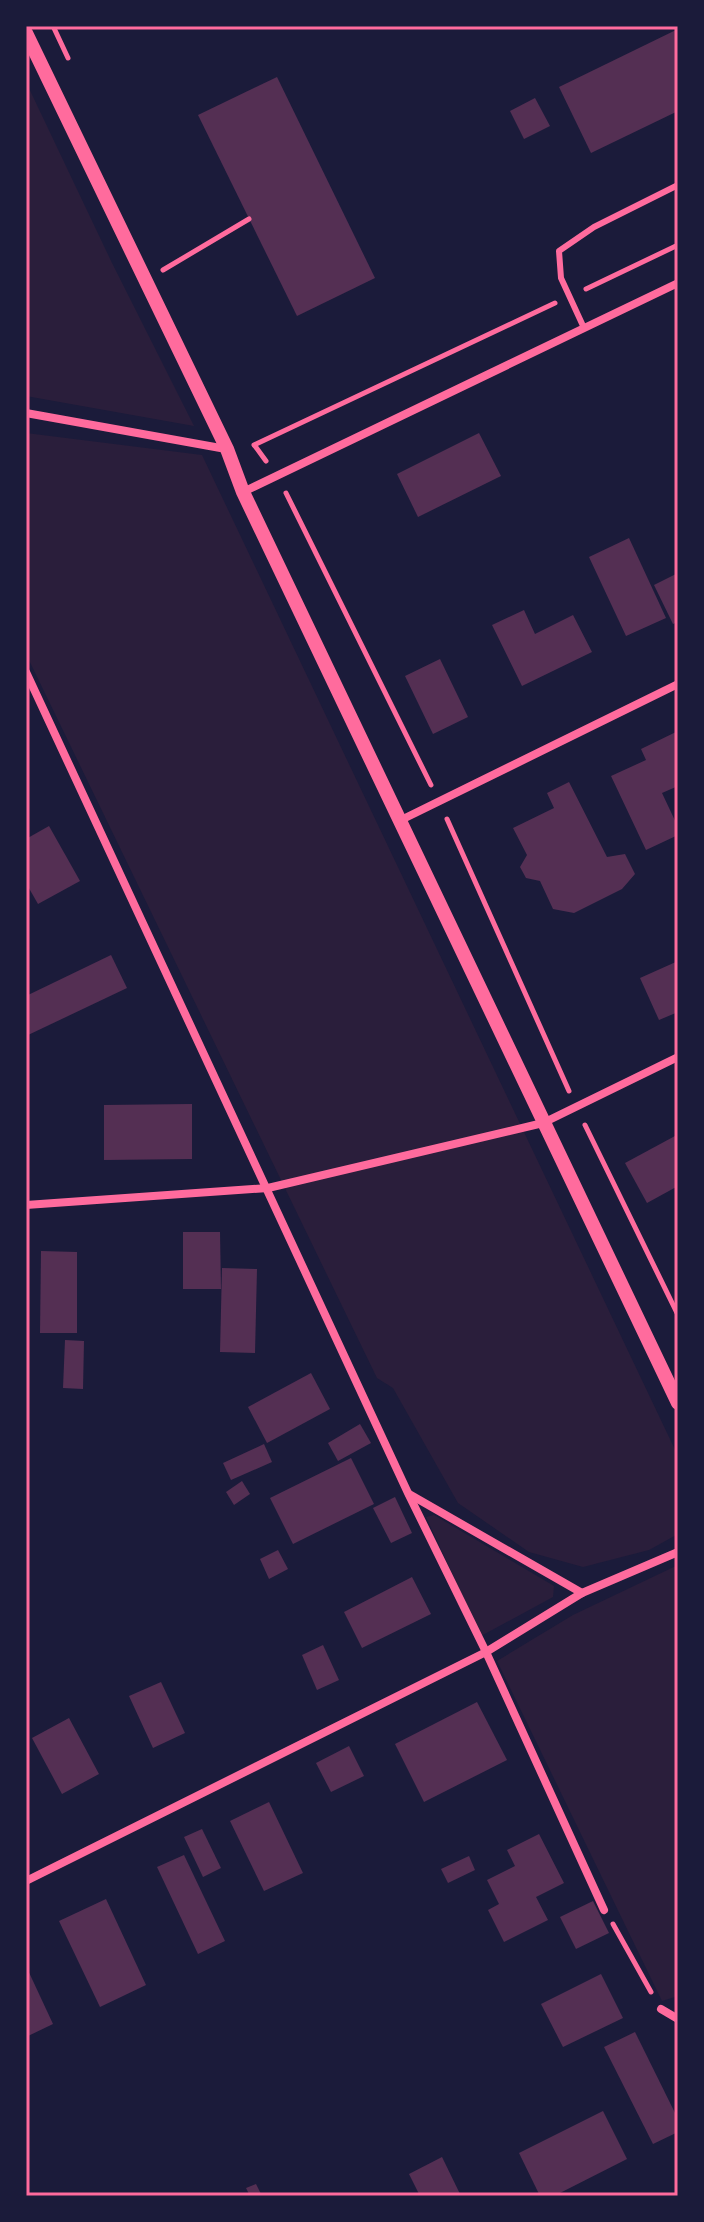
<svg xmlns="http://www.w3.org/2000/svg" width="704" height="2222" font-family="Mulish,sans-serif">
  <rect width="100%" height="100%" fill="#1b1b3a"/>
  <!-- green -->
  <g fill="#2a1e3b">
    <path d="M26 82 112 263 194 426 26 396Z"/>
    <path d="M26 433 202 455 678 1456V1534L649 1550 583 1567 529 1552 458 1503 393 1388 377 1378 26 654Z"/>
    <path d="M434 1515 554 1586 553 1597 481 1636 426 1517Z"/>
    <path d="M678 1565V1996L662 2001 497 1661 573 1615Z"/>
  </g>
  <!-- building -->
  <g fill="#542f53">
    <path d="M678 29V111L591 153 559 87Z"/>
    <path d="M277 77 375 278 297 316 198 115Z"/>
    <path d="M535 98 550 126 524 139 510 111Z"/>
    <path d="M479 433 501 476 418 517 397 474Z"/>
    <path d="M629 538 666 618 626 636 589 557Z"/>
    <path d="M678 573V622L673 624 654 585Z"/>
    <path d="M524 610 535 634 573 615 592 652 522 686 492 625Z"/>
    <path d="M440 659 468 717 433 734 405 676Z"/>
    <path d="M678 731V786L662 793 678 827V835L646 850 611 776 646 760 641 749Z"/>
    <path d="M569 782 607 857 625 854 635 874 622 889 574 913 553 909 540 881 526 878 520 867 527 855 513 828 554 808 547 793Z"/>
    <path d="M49 826 80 881 38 904 26 883V839Z"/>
    <path d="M111 955 127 988 26 1036V996Z"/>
    <path d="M678 961V1012L659 1020 640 978Z"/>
    <path d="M192 1104V1159L104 1160V1105Z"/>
    <path d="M675 1136 678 1141V1186L647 1203 625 1163Z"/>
    <path d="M183 1232H220L221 1289H183Z"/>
    <path d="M41 1251 77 1252V1333H40Z"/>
    <path d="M222 1268 257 1269 255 1353 220 1352Z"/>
    <path d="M65 1340 84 1341 83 1389 63 1388Z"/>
    <path d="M311 1373 330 1409 267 1443 248 1407Z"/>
    <path d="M360 1424 371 1443 338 1461 328 1443Z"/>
    <path d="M264 1444 272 1462 231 1480 223 1463Z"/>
    <path d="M351 1458 374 1504 293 1544 270 1498Z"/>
    <path d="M242 1481 250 1494 234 1505 226 1492Z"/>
    <path d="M395 1497 412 1533 391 1543 373 1508Z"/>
    <path d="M278 1550 288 1569 269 1579 260 1559Z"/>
    <path d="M412 1577 431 1614 362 1648 344 1612Z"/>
    <path d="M323 1645 339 1680 317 1690 302 1655Z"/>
    <path d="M161 1682 185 1733 153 1748 129 1696Z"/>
    <path d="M477 1702 507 1760 424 1802 395 1744Z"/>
    <path d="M69 1718 99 1774 62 1794 32 1738Z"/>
    <path d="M349 1746 364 1776 331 1792 316 1763Z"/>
    <path d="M269 1802 303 1873 264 1891 230 1821Z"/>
    <path d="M202 1829 221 1868 203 1877 184 1837Z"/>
    <path d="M539 1834 564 1883 536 1897 548 1920 504 1942 488 1910 499 1904 487 1880 515 1866 507 1850Z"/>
    <path d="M184 1855 225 1941 198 1954 157 1867Z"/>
    <path d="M469 1856 475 1870 448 1883 441 1869Z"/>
    <path d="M106 1899 146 1985 100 2007 59 1921Z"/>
    <path d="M593 1901 609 1933 576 1949 560 1917Z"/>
    <path d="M26 1966 53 2024 26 2037Z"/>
    <path d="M601 1974 623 2018 563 2047 541 2004Z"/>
    <path d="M635 2032 678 2119V2132L653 2144 604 2047Z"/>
    <path d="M603 2111 627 2159 554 2196H540L519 2153Z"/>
    <path d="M442 2157 461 2196H420L409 2174Z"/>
    <path d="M256 2184 262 2196H250L246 2188Z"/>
  </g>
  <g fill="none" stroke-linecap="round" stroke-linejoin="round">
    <!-- path -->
    <g stroke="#ff6b9d" stroke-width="5">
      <path d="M53 26 68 58"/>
      <path d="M163 270 249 219"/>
      <path d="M586 289 678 245"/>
      <path d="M254 445 555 303"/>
      <path d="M255 446 266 461"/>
      <path d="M286 493 431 785"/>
      <path d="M447 819 569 1091"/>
      <path d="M585 1125 678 1315"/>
      <path d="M613 1924 651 1992"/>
    </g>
    <!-- service -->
    <path stroke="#ff6b9d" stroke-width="6" d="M584 328 561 278 559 251 594 227 678 185"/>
    <!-- minor -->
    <g stroke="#ff6b9d" stroke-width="8">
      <path d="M26 413 226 449"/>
      <path d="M243 492 678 283"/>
      <path d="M26 672 408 1493 486 1652 604 1910"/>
      <path d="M401 820 678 684"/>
      <path d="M26 1205 268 1188 543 1123 678 1057"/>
      <path d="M409 1494 582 1593"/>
      <path d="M26 1881 486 1652 582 1593 678 1552"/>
      <path d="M661 2009 678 2019"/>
    </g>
    <!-- tertiary -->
    <path stroke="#ff6b9d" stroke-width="14" d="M26 33 227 449 243 492 678 1403"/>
  </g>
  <!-- border -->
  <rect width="704" height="2222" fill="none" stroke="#1b1b3a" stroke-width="56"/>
  <rect x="28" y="28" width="648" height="2166" fill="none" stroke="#ff6b9d" stroke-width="3"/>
</svg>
